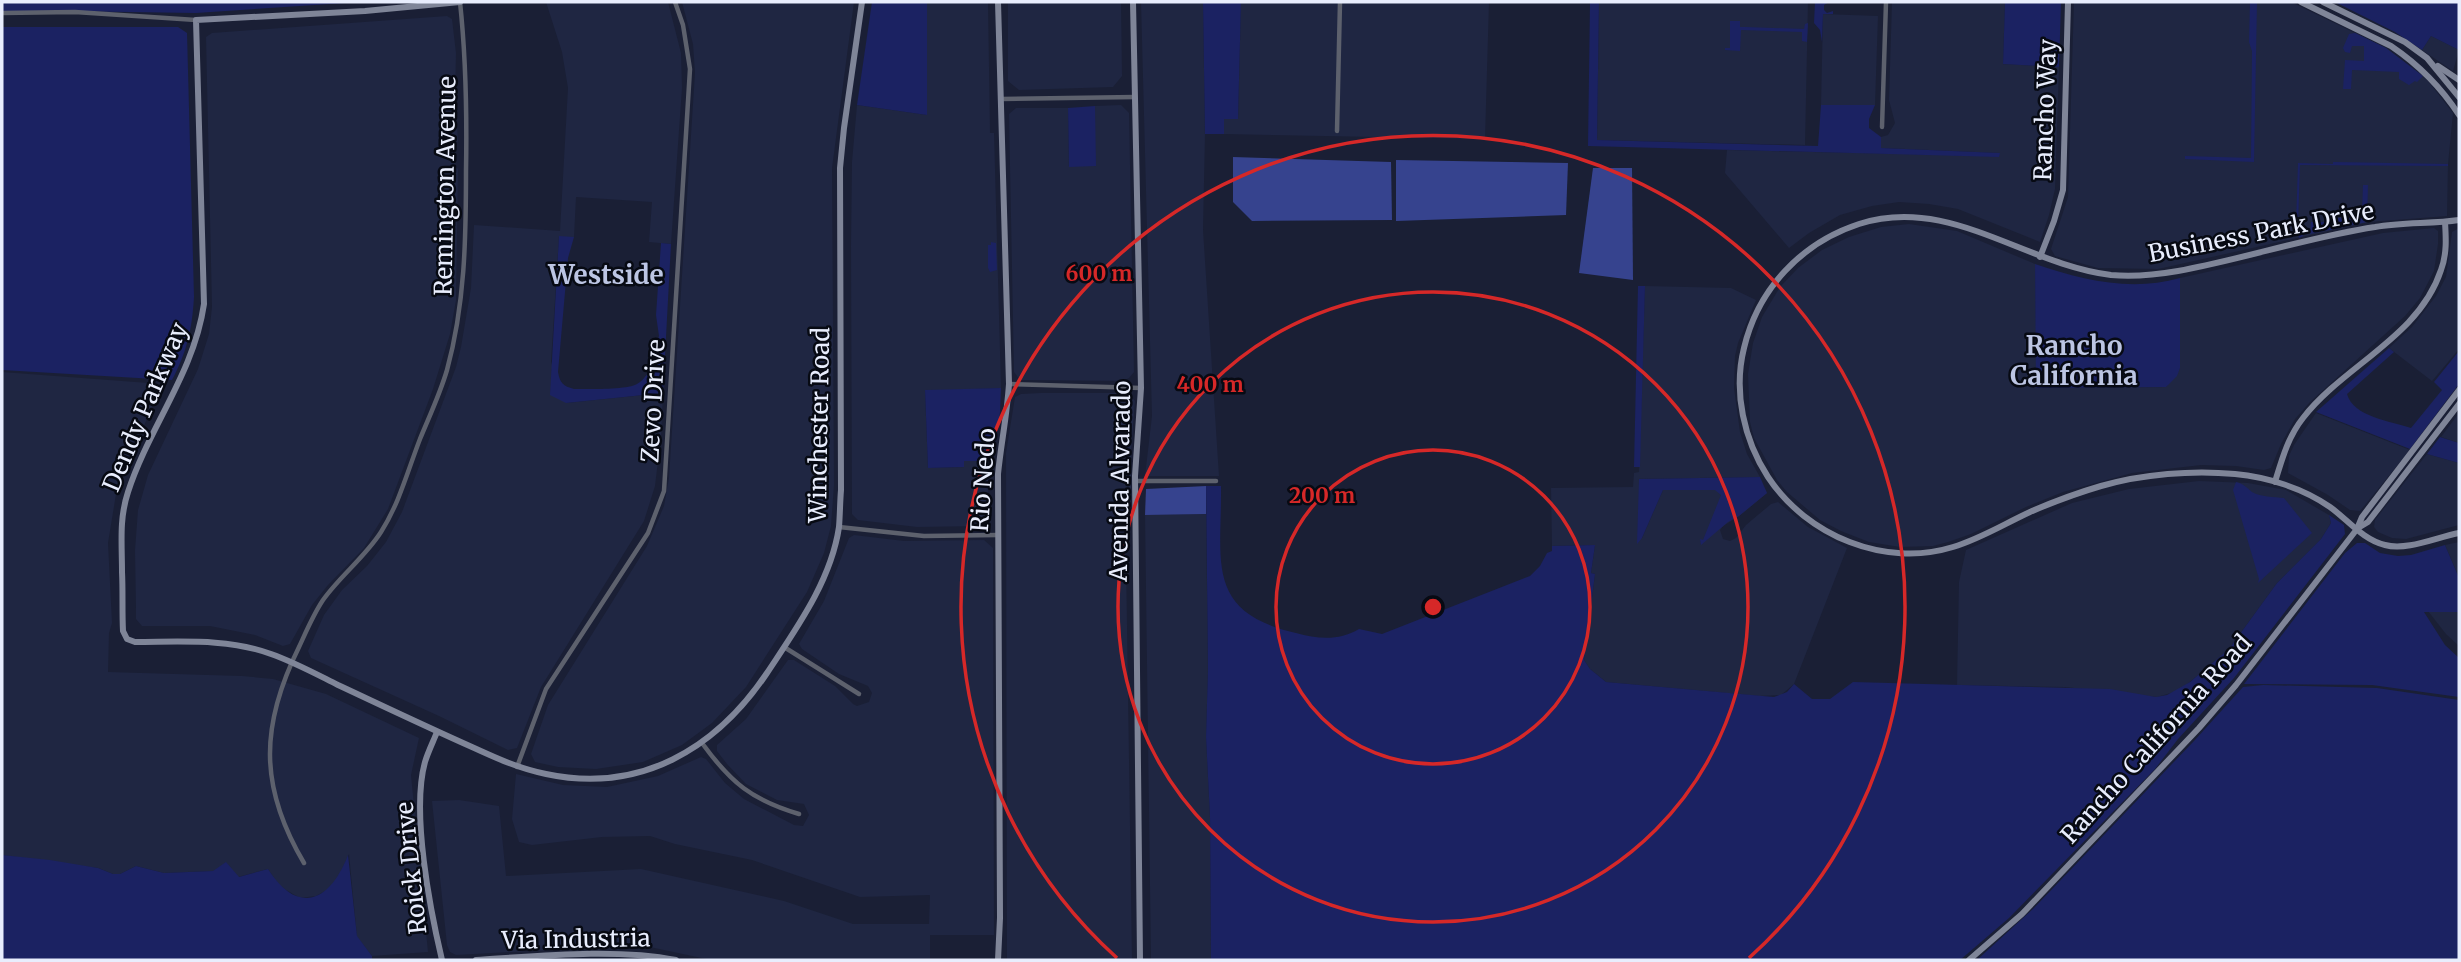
<svg xmlns="http://www.w3.org/2000/svg" width="2461" height="962" font-family="Merriweather,serif">
  <rect width="100%" height="100%" fill="#1a1f35"/>
  <!-- built -->
  <g fill="#1f2642">
    <path d="M546 2H668L681 53 682 88 671 244 649 242 652 202 576 197 574 237H559L551 362 566 403 663 393 661 436 655 486 644 521 541 687 517 748 508 750 439 716 311 658 308 651 324 615 342 590 367 566 386 542 402 512 456 367 461 347 471 288 474 225 560 231 568 88 562 52Z"/>
    <path d="M682 2H854L832 168 834 485 831 526 824 553 807 592 746 687 712 723 682 745 643 762 596 769 558 767 535 762 531 754 548 705 647 546 664 506 669 478 695 73 693 44Z"/>
    <path d="M927 2H988L990 133H994L1001 388 925 391 928 468 964 467V461H989L987 519 981 526 917 527 858 520 852 514 851 246 852 162 857 105 927 115Z"/>
    <path d="M1008 2H1121L1122 76 1113 87 1019 90 1008 81Z"/>
    <path d="M1141 2H1203L1205 134 1203 230 1219 476H1145L1152 416Z"/>
    <path d="M1241 2H1489L1485 139 1224 134 1223 119 1238 118Z"/>
    <path d="M1599 2H1808L1805 145 1597 140Z"/>
    <path d="M1892 2H2005L2003 64 2059 67 2055 189 2049 215 2040 242 1958 209 1929 204 1899 202 1872 206 1840 215 1809 233 1789 248 1725 173 1727 150 1999 156V153L1881 148V137L1888 135 1895 123 1889 100Z"/>
    <path d="M2074 2H2291L2386 48 2428 81 2453 113 2448 164 2447 216 2369 222 2158 269 2098 268 2055 256 2051 249 2068 197Z"/>
    <path d="M1823 14 1878 16 1875 105H1821Z"/>
    <path d="M447 16 452 19 456 53 455 95 458 141 454 148 455 166 458 169 456 300 450 334 433 389 388 509 364 548 328 585 312 605 290 644 283 646 255 635 210 626H142L136 619V608L135 550 138 510 148 475 198 369 209 334 212 307 206 37 212 33Z"/>
    <path d="M2431 36 2459 50 2453 71 2422 50Z"/>
    <path d="M1121 105 1129 113 1134 372 1129 378 1123 381 1020 380 1014 372 1009 114 1016 108H1068L1069 166H1095V106Z"/>
    <path d="M1909 224 1957 231 2035 264 2037 388 2166 387 2180 368V278L2383 233 2434 228 2438 231V244L2434 271 2420 298 2405 316 2310 402 2295 419 2281 444 2271 468 2264 470 2236 466 2201 465 2132 473 2063 492 2026 507 1971 534 1948 542 1933 546 1900 547 1869 542 1841 531 1820 520 1787 492 1777 480 1754 438 1750 422 1748 374 1753 343 1762 317 1780 287 1798 268 1822 250 1849 237 1881 227Z"/>
    <path d="M2459 228V349L2432 381 2389 348 2412 327 2436 296 2446 277 2452 232Z"/>
    <path d="M1645 286 1731 288 1756 300 1738 343 1735 356 1734 388 1740 432 1747 454 1760 477 1639 479 1642 538 1663 490 1765 489 1767 493 1739 516 1723 526 1720 530 1723 539 1730 541 1736 538 1746 525 1771 504 1778 502 1808 527 1847 548 1794 684 1781 695 1759 696 1606 682 1590 669 1584 660 1595 574 1591 573 1595 545 1552 546 1551 488 1633 487 1634 473 1639 472Z"/>
    <path d="M2 372 162 384 117 488 108 543 112 623 109 633 108 672 242 676 273 679 326 694 419 738 411 775 428 952 372 956 357 937 349 854 338 879 329 889 316 896 300 898 279 886 268 869 238 877 213 871 164 873 136 866 120 874H113L98 868 2 855Z"/>
    <path d="M1041 393H1128L1135 401 1131 451V491H1125L1132 960H1007L1006 453 1015 397 1021 394Z"/>
    <path d="M2459 412V443L2441 437 2456 417Z"/>
    <path d="M2316 413 2410 450 2360 511 2350 510 2328 495 2288 473 2289 456 2294 445Z"/>
    <path d="M2427 454 2459 463V525L2406 539 2392 538 2378 532 2374 527 2375 520Z"/>
    <path d="M2199 481 2248 483 2286 490 2329 515 2331 523 2321 539 2277 583 2229 649 2218 660 2178 691 2157 697 2065 687 1957 685 1959 582 1966 550 2072 503 2129 489Z"/>
    <path d="M1206 514 1208 669 1206 737 1210 817 1211 960H1151L1145 515Z"/>
    <path d="M854 535 904 541 984 540 993 548 994 935H930V960H711L650 947 625 946 456 955 450 952 447 945 432 801 459 800 499 806 506 876 641 869 784 901 853 924H929L930 895 860 897 752 860 675 844 650 836 602 837 532 845 519 842 512 819 516 774 563 785 607 787 658 776 701 757 706 759 725 783 744 799 794 825 803 826 809 815 804 804 777 800 746 784 727 764 717 751V745L746 719 788 660H794L835 686 853 704 857 706 869 702 872 693 868 686 839 674 802 649 799 644 824 601 849 538Z"/>
    <path d="M2459 542V578L2445 545Z"/>
    <path d="M2428 611 2459 612V646L2446 634Z"/>
  </g>
  <!-- green -->
  <g fill="#1b2262">
    <path d="M2 2H360L196 13 61 11 2 12Z"/>
    <path d="M872 2H927V115L857 105Z"/>
    <path d="M1203 2H1241L1238 119H1224V134H1205Z"/>
    <path d="M1590 2H1599L1597 140 1818 146 1821 105H1875L1869 119V128L1881 137V148L2000 153 1999 157 1588 146Z"/>
    <path d="M1815 2H1829L1824 5V10L1827 13 1833 11V14H1823L1822 42 1820 30 1814 23Z"/>
    <path d="M2005 2H2061L2059 67 2003 64Z"/>
    <path d="M2250 2H2257L2254 162 2185 159V156L2251 158 2252 51 2249 42Z"/>
    <path d="M2335 2H2459V50L2431 36 2422 50 2395 32Z"/>
    <path d="M1730 21H1740V27H1745L1804 29 1805 24 1808 23 1807 42 1802 41V32L1741 30 1740 51 1725 50V48H1730Z"/>
    <path d="M2 27H178L187 33 194 297C192 330 187 351 172 380L2 370Z"/>
    <path d="M2355 33 2386 48 2423 76 2417 82 2415 81 2409 85 2399 79V72L2352 70 2351 89H2343L2345 60 2364 61V46H2352L2350 53 2345 52 2343 48 2349 34Z"/>
    <path d="M1095 106 1096 166 1069 167 1068 108Z"/>
    <path d="M2333 162 2448 164V166L2300 165 2298 224 2303 236 2299 238 2296 225 2298 163 2333 164Z"/>
    <path d="M2363 185H2368L2367 222 2310 234 2311 222H2325L2326 219 2350 217V213H2362Z"/>
    <path d="M559 236 574 237 568 258 558 372C560 383 563 386 574 389 586 389 627 390 637 384 646 379 648 370 657 365L656 346 659 336 656 315 661 243 671 244 663 393 566 403 550 395Z"/>
    <path d="M991 242 996 243 997 270 990 272 988 268V245H991Z"/>
    <path d="M2035 264C2082 280 2131 292 2180 278V368L2177 376 2166 387 2036 388Z"/>
    <path d="M1638 286H1645L1640 467H1634Z"/>
    <path d="M2389 348 2394 352 2347 394C2353 417 2391 421 2411 428L2442 390 2434 382 2459 351V384L2410 449 2316 412Z"/>
    <path d="M1001 388 1000 412 993 461H964V467L928 468 925 390Z"/>
    <path d="M2440 437 2459 443V463L2427 454Z"/>
    <path d="M1760 477 1767 493 1739 516 1728 522 1701 545 1700 539 1703 540 1721 495 1715 490H1663L1642 538 1637 544 1639 479Z"/>
    <path d="M2236 482C2244 484 2246 487 2252 492 2261 497 2274 497 2284 498L2312 533 2258 583 2259 579 2233 490Z"/>
    <path d="M1206 486H1221C1222 561 1204 612 1296 633 1318 639 1339 641 1359 629L1382 634 1530 576 1540 566 1547 553 1552 551V546L1595 545 1591 573 1595 574 1584 660 1590 669 1606 682 1774 697 1787 692 1794 684 1812 699H1830L1853 682 2110 689 2156 697 2167 695 2190 682 2229 649 2277 583 2321 539 2331 523 2329 515 2344 525 2345 534 2234 678 2178 739 2155 769 2009 918 1960 960H1211L1210 817 1206 737 1208 669Z"/>
    <path d="M2357 543H2365L2380 553 2398 556 2411 555 2445 545 2459 578V612H2424L2445 645 2459 658V697L2372 685 2244 684 2345 553Z"/>
    <path d="M2263 685 2377 688 2459 700V960H1977L2034 908 2194 741 2243 687Z"/>
    <path d="M2 855 50 860 98 868 113 874H120L136 866 164 873 213 871 226 862 239 877 268 869C298 916 330 902 348 855L357 936 372 956V960H2Z"/>
  </g>
  <!-- water -->
  <g fill="#36438e">
    <path d="M1233 157 1391 162 1392 220 1252 221 1233 202Z"/>
    <path d="M1396 160 1568 163 1566 215 1396 221Z"/>
    <path d="M1593 168H1632L1633 280 1579 273Z"/>
    <path d="M1206 486V514L1145 515 1146 489Z"/>
  </g>
  <g fill="none" stroke-linecap="round" stroke-linejoin="round">
    <!-- street -->
    <g stroke="#5d616d" stroke-width="4.5">
      <path d="M2 13 75 12 196 20"/>
      <path d="M1001 99 1135 97"/>
      <path d="M1882 127 1886 2"/>
      <path d="M1337 131 1340 2"/>
      <path d="M1009 384 1141 388"/>
      <path d="M1135 481H1216"/>
      <path d="M839 527 924 536 998 535"/>
      <path d="M784 647 859 694"/>
      <path d="M702 743C731 783 752 800 799 814"/>
      <path d="M517 767 546 689 648 533 664 491 690 69 683 25 675 2"/>
      <path d="M304 863C259 787 260 726 299 647 306 632 313 615 323 600 340 576 365 557 381 532 399 504 408 470 420 439 429 417 440 394 447 370 465 304 466 239 466 171 467 114 466 58 460 2"/>
    </g>
    <!-- secondary -->
    <g stroke="#7f8598" stroke-width="6">
      <path d="M460 2 365 11 196 20 204 304C194 373 149 427 128 492 119 519 122 544 122 572 123 592 122 611 123 631L127 639 135 642C180 642 228 638 271 654 294 662 316 674 338 685 383 706 427 727 472 747 496 758 520 769 546 774 640 794 716 749 767 673 796 629 831 581 839 527 840 515 840 502 841 490L840 168 844 128 862 2"/>
      <path d="M998 2 1009 384C1007 415 1001 444 998 474L1000 918 998 960"/>
      <path d="M1133 2 1141 388 1135 476 1140 960"/>
      <path d="M2301 2 2391 46C2419 65 2441 87 2459 115"/>
      <path d="M2323 2 2405 42 2427 58 2459 97"/>
      <path d="M2438 66 2459 80"/>
      <path d="M2459 220C2432 224 2403 222 2375 227 2309 237 2244 259 2178 271 2155 275 2133 277 2111 275 2023 264 1949 195 1859 224 1801 243 1758 289 1744 348 1733 392 1744 440 1768 477 1807 536 1885 568 1953 547 1980 539 2004 524 2030 512 2053 502 2077 493 2101 486 2143 474 2192 470 2235 474 2267 477 2303 488 2330 507 2347 519 2363 540 2385 545 2407 551 2437 537 2459 533"/>
      <path d="M2040 257 2054 221 2063 190 2068 2"/>
      <path d="M2275 482C2282 459 2288 437 2303 418 2344 365 2419 337 2441 270 2447 254 2446 238 2445 222"/>
      <path d="M2358 528 2368 522 2459 404"/>
      <path d="M437 732C433 742 428 752 425 762 411 812 430 909 442 960"/>
      <path d="M476 960C538 956 616 948 676 960"/>
      <path d="M1969 960 2022 914 2199 728 2236 685 2357 529 2362 517 2459 390"/>
    </g>
  </g>
  <!-- distance rings -->
  <g fill="none" stroke="#d62828" stroke-width="3.5">
    <circle cx="1433" cy="607" r="157"/>
    <circle cx="1433" cy="607" r="315"/>
    <path d="M1117 958A472 472 0 1 1 1749 958"/>
  </g>
  <g text-anchor="middle" dominant-baseline="central" stroke-width="5" stroke-linejoin="round" paint-order="stroke">
    <!-- street labels -->
    <g font-size="24" fill="#e8edfd" stroke="#070a13">
      <text transform="translate(2045 110) rotate(-88)">Rancho Way</text>
      <text transform="translate(445 186) rotate(-89)">Remington Avenue</text>
      <text transform="translate(2261 232) rotate(-11)">Business Park Drive</text>
      <text transform="translate(653 401) rotate(-87)">Zevo Drive</text>
      <text transform="translate(145 407) rotate(-67)">Dendy Parkway</text>
      <text transform="translate(819 425) rotate(-89)">Winchester Road</text>
      <text transform="translate(983 480) rotate(-86)">Rio Nedo</text>
      <text transform="translate(1120 481) rotate(-89)">Avenida Alvarado</text>
      <text transform="translate(2156 739) rotate(-48)">Rancho California Road</text>
      <text transform="translate(411 868) rotate(-96)">Roick Drive</text>
      <text transform="translate(576 939) rotate(-1)">Via Industria</text>
    </g>
    <!-- neighbourhood labels -->
    <g font-size="26" font-weight="bold" fill="#bcc5e3" stroke="#070a13">
      <text x="606" y="274">Westside</text>
      <text x="2074" y="345">Rancho<tspan x="2074" dy="30">California</tspan></text>
    </g>
  </g>
  <circle cx="1433" cy="607" r="10" fill="#d62828" stroke="#070a13" stroke-width="3.5"/>
  <g font-size="21" text-anchor="middle" font-weight="bold" fill="#d62828" stroke="#070a13" stroke-width="5" stroke-linejoin="round" paint-order="stroke">
    <text x="1099" y="281">600 m</text>
    <text x="1210" y="392">400 m</text>
    <text x="1322" y="503">200 m</text>
  </g>
  <!-- border -->
  <rect width="2461" height="962" fill="none" stroke="#e8edfd" stroke-width="7"/>
</svg>
